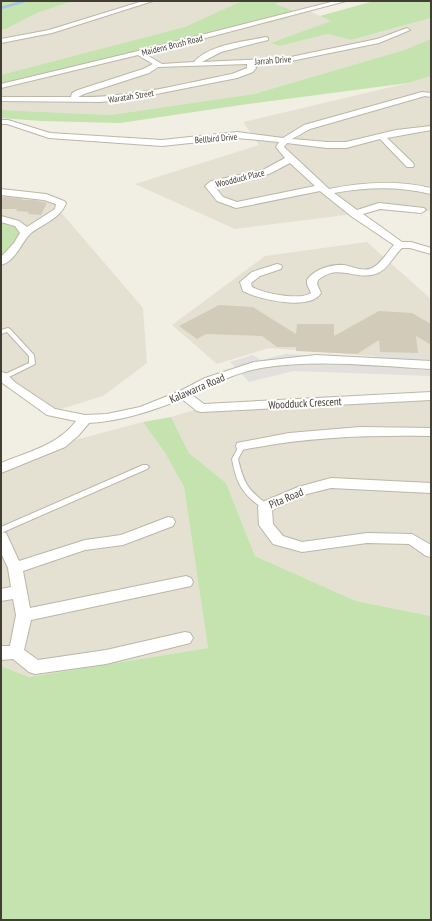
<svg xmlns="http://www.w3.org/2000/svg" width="432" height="921" font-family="'PT Sans Narrow',sans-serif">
  <rect width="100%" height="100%" fill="#f1eee4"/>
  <!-- residential -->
  <g fill="#e4e1d2">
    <path d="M73 1H343L309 11 332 21 272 43 278 46 328 34 351 40 431 18V39L404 50 254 94 110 115 1 110V29H6L37 13Z"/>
    <path d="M431 76V211L389 207 354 214 235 229 135 184 259 145 243 122 408 83Z"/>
    <path d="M1 192 57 200 59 210 143 308 147 363 103 396 51 412 1 376Z"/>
    <path d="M367 242 431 299V362L373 356 269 348 217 364 172 325 265 256Z"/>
    <path d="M431 396V616L356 601 255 556 226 483 189 453 171 417 201 408Z"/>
    <path d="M143 422 165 453 184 487 208 648 29 677 1 666V468L60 444Z"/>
  </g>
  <!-- green -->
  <g fill="#c5e3ae">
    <path d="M1 1H73L37 13 6 29H1Z"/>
    <path d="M242 1H282L275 4 299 13 284 19 1 86V75L185 27Z"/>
    <path d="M374 1H431V18L351 40 328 34 279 46 271 43 331 21 320 16Z"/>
    <path d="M431 39V76L408 83 241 105 120 123 41 121 1 118V110L110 115 254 94 404 50Z"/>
    <path d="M1 219 16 222 25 233 1 262Z"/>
    <path d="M171 417 189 453 226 483 255 556 356 601 431 616V920H1V666L29 677 208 648 184 487 165 453 143 422Z"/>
  </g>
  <!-- parking -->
  <path fill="#e1e0dc" d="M380 352 431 356V376L294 371 249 382 230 362 253 355 261 360 286 354 376 359Z"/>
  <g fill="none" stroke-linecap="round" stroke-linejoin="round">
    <!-- stream -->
    <path stroke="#a2c5eb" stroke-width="2.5" d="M1 8 25 1"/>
  </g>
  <!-- building -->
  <g fill="#d2cbba">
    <path d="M1 197H7L23 199 17 209H1Z"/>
    <path d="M22 200H34L47 203 41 215 28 214 29 212 16 211Z"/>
    <path d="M219 305 253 307 296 334 297 324H334V336L379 311 412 313 431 324V345L416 336 418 353 380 352 379 340 357 354 296 351V347H277L262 336 206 334 197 339 179 326Z"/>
  </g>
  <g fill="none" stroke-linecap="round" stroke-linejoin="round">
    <!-- lane casing -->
    <g stroke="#bbb7a7" stroke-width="2">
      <g id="lane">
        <path d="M8 328 10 329 34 355 35 364 3 380 1 379V376L29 363V356L7 332 1 334V330Z"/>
        <path d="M240 444H242L245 446 238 459C244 484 248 490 268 505L269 507 268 509C263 510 261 507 257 504 240 491 236 480 232 459Z"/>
        <path d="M143 465H147L149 467 147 469 1 533V527Z"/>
      </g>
    </g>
    <!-- street casing -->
    <g stroke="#bbb7a7" stroke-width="2">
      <g id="street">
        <path d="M143 1H153L52 33 1 43V39L49 30Z"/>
        <path d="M335 1H346L145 54 162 64 194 62C210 44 243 42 266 37L268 38V40L221 52 202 62 286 58 377 39 407 28 410 30 379 43 286 62 254 64 256 68 253 72 237 78 131 99 100 102 1 101V97H71L72 93 78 90 143 69 153 64 138 55 1 88V84L138 51ZM247 64V68L232 74C181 84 131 98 78 97L84 94 149 73 158 67Z"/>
        <path d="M422 92 431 93V97L425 96 310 129 292 139 327 142H346L396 130 431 126V130L387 138 413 163 414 165 413 167H407L380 139 346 148H327L287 143 284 147 329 189C363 182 397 180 431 188V194C399 186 367 187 334 193L357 210 379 203 424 208 426 210 421 213 380 209 363 214 402 242H411L431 248V254L410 248H402C394 255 389 268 378 273 356 282 339 262 318 280L317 284 321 293C310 311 260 300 243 291L240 282 252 272 277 264 281 265 282 267 281 269 260 276 251 283 252 287C263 293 300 301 311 293L307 284V280C314 269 331 264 344 265 353 267 363 272 372 268 381 264 387 252 394 245L351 216 320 191 236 208 217 201 205 186 211 181 263 170 285 158 276 147 279 142 237 138 162 146 49 138 7 124H1V120H8L50 133 162 140 237 132 283 138 304 125ZM290 163 315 186 237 202 223 197 215 187 269 174Z"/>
        <path d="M1 189 46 194 64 201 66 203C61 218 43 224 31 233 22 241 16 261 1 265V257L14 243 20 233 15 226 1 222V216L19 221 27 227 55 209 56 204 44 200 1 195Z"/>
        <path d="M316 355 431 361V369C374 366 317 359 261 368 238 372 212 384 192 395L204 404 431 392V400L201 412 197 411 182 399C152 411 122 421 89 423L78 436 65 447 1 473V463C28 452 58 445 76 421L47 415 1 382V372L5 373 16 383 55 409 85 415 107 414 140 407 180 391 205 378 254 362Z"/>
        <path d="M360 427 431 428V436C367 435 305 437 242 450L237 449 236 446 237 443 242 442 289 433Z"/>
        <path d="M331 478 431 483V493L331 488 307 494 272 510 273 524 283 536 302 542 367 533 412 534 431 545V557L426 556 409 544 367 543 302 552 273 544 259 525 258 507 260 503 298 487Z"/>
        <path d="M168 517 173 518 175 522 173 526 123 545 85 550 23 571 30 608 186 576 191 578 193 582 191 586 31 620 24 650 38 660 106 650 185 632 190 633 193 638 190 643 106 664 35 674 29 672 13 659 1 660V646H10L16 615 13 599 1 601V589L11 587 8 568 1 553V532L6 533 19 561 85 540 121 535Z"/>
      </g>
    </g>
    <!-- lane -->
    <use href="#lane" fill="#fff" fill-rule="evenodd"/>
    <!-- street -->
    <use href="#street" fill="#fff" fill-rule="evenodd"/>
  </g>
  <g text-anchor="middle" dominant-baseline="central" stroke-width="4" stroke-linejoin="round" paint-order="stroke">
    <!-- far-street labels -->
    <g font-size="9" fill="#423e34" stroke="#fff">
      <text transform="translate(172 45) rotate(-14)">Maidens Brush Road</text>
      <text transform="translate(273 60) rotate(-4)">Jarrah Drive</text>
      <text transform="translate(131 96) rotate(-9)">Waratah Street</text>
      <text transform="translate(216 138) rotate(-5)">Bellbird Drive</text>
      <text transform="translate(240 178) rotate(-14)">Woodduck Place</text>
    </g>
    <!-- street labels -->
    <g font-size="11" fill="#423e34" stroke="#fff">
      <text transform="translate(197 388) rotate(-23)">Kalawarra Road</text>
      <text transform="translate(305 403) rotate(-3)">Woodduck Crescent</text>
      <text transform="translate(286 498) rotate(-23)">Pita Road</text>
    </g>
  </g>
  <!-- border -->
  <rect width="432" height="921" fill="none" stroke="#423e34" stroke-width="4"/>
</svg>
